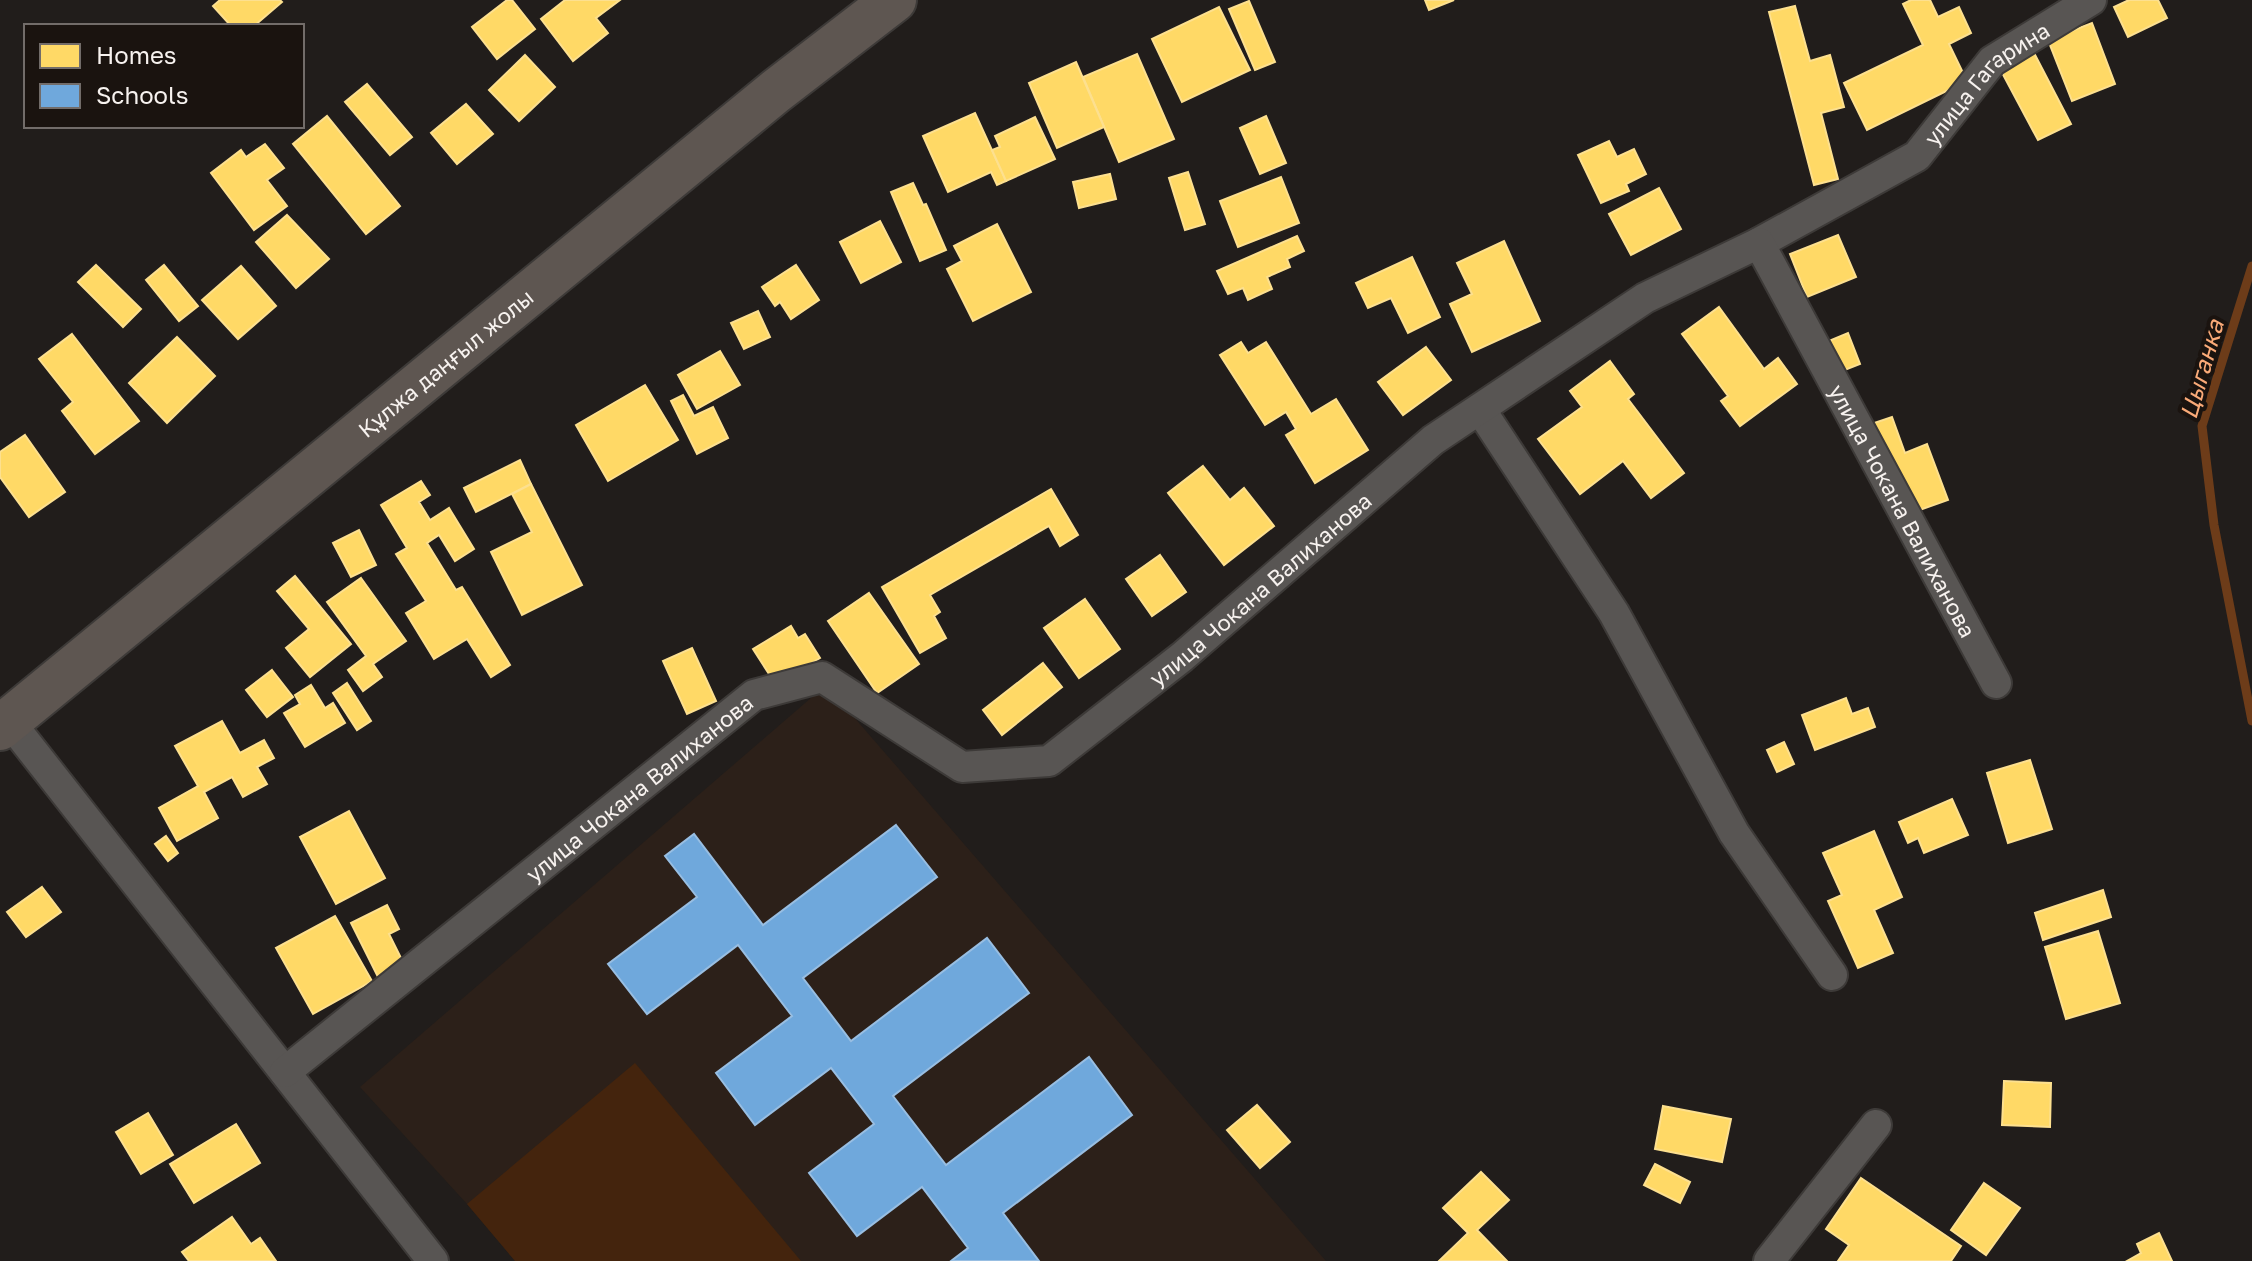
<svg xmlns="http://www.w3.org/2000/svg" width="2252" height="1261" font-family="'Golos Text',sans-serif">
  <rect width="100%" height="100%" fill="#211d1b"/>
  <!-- built -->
  <path fill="#2c2019" d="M826 685 1326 1261H515L467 1204 360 1087Z"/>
  <!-- green -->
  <path fill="#44240d" d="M635 1063 801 1261H515L467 1204Z"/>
  <!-- homes -->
  <g fill="#ffd966" stroke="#fde08f" stroke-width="2">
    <path d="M220 0H280L282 2 254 26H231L213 6Z"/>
    <path d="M507 0H512L535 29 497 59 472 27Z"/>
    <path d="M565 0H620L596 18 608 33 573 61 541 19Z"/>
    <path d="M1425 0H1454L1429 10Z"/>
    <path d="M1911 0H1930L1938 17 1959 7 1971 33 1949 44 1967 81 1867 130 1844 83 1923 45 1903 4Z"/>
    <path d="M2129 0H2158L2167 18 2128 37 2114 7Z"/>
    <path d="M1249 1 1275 62 1255 70 1229 9Z"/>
    <path d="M1795 6 1810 61 1830 55 1844 107 1821 113 1838 179 1814 185 1769 12Z"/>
    <path d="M1219 7 1250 70 1182 102 1152 39Z"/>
    <path d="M2092 23 2115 84 2072 101 2048 40Z"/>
    <path d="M2033 51 2071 124 2038 140 2000 69Z"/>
    <path d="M1137 54 1174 139 1119 162 1083 77Z"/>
    <path d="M525 55 555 87 519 121 489 90Z"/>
    <path d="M1076 62 1104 127 1057 148 1029 83Z"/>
    <path d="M367 84 412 137 390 155 345 102Z"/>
    <path d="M466 104 493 134 457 164 431 133Z"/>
    <path d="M975 113 1006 181 997 185 991 172 948 192 923 136Z"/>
    <path d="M327 116 400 206 366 234 293 144Z"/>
    <path d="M1266 116 1286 163 1260 174 1240 128Z"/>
    <path d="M1035 117 1055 159 1006 181 992 150 1000 147 995 136Z"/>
    <path d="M1609 141 1617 157 1634 149 1646 174 1626 184 1629 191 1601 203 1578 155Z"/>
    <path d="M265 144 284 168 267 180 287 206 254 230 211 173 241 150 246 157Z"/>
    <path d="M1188 172 1205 224 1185 230 1169 178Z"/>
    <path d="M1110 174 1116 199 1079 208 1073 182Z"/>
    <path d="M1281 177 1299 223 1238 247 1220 201Z"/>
    <path d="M913 183 923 205 926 204 946 250 920 261 891 192Z"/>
    <path d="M1659 188 1681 229 1631 255 1609 214Z"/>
    <path d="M287 215 329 259 296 288 256 242Z"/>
    <path d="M880 221 901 262 861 283 840 242Z"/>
    <path d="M997 224 1031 292 973 321 947 269 962 261 954 246Z"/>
    <path d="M1838 235 1856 277 1807 297 1790 254Z"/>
    <path d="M1297 236 1304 251 1287 259 1290 267 1267 277 1272 289 1248 300 1243 288 1228 294 1217 271Z"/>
    <path d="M1504 241 1540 321 1472 352 1450 304 1472 294 1457 263Z"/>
    <path d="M1412 257 1440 317 1408 333 1391 298 1368 308 1356 283Z"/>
    <path d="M96 265 141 309 123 327 78 282Z"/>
    <path d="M164 265 198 306 179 321 146 280Z"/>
    <path d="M796 265 819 300 791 319 780 302 775 306 762 287Z"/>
    <path d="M241 266 276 306 238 339 202 300Z"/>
    <path d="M1719 307 1764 369 1778 358 1797 384 1740 426 1721 401 1728 396 1682 334Z"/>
    <path d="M758 311 770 337 744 349 731 323Z"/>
    <path d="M1848 333 1860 364 1837 373 1824 343Z"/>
    <path d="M72 334 139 421 95 454 62 411 73 402 39 359Z"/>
    <path d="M177 337 215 376 167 423 129 383Z"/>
    <path d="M1241 342 1248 353 1266 342 1311 414 1336 399 1368 450 1315 483 1286 435 1296 429 1286 412 1265 425 1220 355Z"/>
    <path d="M1426 347 1451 380 1403 415 1378 382Z"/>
    <path d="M720 351 740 385 697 409 678 375Z"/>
    <path d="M1610 361 1634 394 1628 399 1684 473 1651 498 1623 461 1580 494 1538 439 1582 407 1570 391Z"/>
    <path d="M645 385 678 440 608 481 576 425Z"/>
    <path d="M683 395 694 416 713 407 728 438 697 454 671 401Z"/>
    <path d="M1892 417 1905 453 1927 444 1948 500 1911 513 1868 425Z"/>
    <path d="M25 435 65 492 29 517 0 477V452Z"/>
    <path d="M520 460 531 484 476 512 464 488Z"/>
    <path d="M1203 466 1230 500 1244 488 1274 526 1224 565 1168 493Z"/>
    <path d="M421 481 430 495 419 502 430 520 449 508 474 549 455 561 439 535 427 543 456 590 462 587 510 665 491 677 467 639 434 659 406 613 426 601 396 554 407 548 381 505Z"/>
    <path d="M531 484 582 585 522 615 491 552 532 532 512 494Z"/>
    <path d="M1051 489 1078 535 1060 546 1049 526 930 595 940 612 934 616 946 638 920 653 882 587Z"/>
    <path d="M359 530 376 565 351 577 333 543Z"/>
    <path d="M1160 555 1186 592 1152 616 1126 579Z"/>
    <path d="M295 576 351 644 310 677 286 648 309 629 277 591Z"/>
    <path d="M361 578 406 641 373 664 382 677 363 691 348 670 366 656 327 602Z"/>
    <path d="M869 593 919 664 877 693 828 621Z"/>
    <path d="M1085 599 1120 649 1079 678 1044 628Z"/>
    <path d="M791 626 798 638 805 634 820 658 776 685 753 649Z"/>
    <path d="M692 648 716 701 687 714 663 661Z"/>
    <path d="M1043 663 1062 687 1002 735 983 710Z"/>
    <path d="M272 670 293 697 267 717 246 690Z"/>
    <path d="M347 683 371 721 357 730 333 693Z"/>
    <path d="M311 685 325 708 333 703 345 723 305 747 284 713 300 704 295 695Z"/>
    <path d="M1846 698 1852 714 1868 708 1875 727 1815 750 1802 715Z"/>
    <path d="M222 721 240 753 264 740 274 758 257 767 267 784 243 797 232 777 204 792 218 818 177 841 159 808 198 786 175 746Z"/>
    <path d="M1784 742 1794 764 1777 772 1767 750Z"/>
    <path d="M2030 760 2052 829 2008 843 1987 773Z"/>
    <path d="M1952 799 1968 835 1924 853 1918 838 1908 843 1899 822Z"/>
    <path d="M349 811 385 878 336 904 300 837Z"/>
    <path d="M1874 831 1902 897 1874 910 1893 953 1858 968 1828 901 1842 895 1823 853Z"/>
    <path d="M166 836 178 853 168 861 155 844Z"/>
    <path d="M42 887 61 912 26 937 7 912Z"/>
    <path d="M2103 890 2111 917 2043 940 2035 913Z"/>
    <path d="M387 905 399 929 389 934 404 964 378 977 351 923Z"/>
    <path d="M335 916 372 981 313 1014 276 948Z"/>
    <path d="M2098 931 2120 1003 2066 1019 2045 947Z"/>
    <path d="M2004 1081 2051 1083 2050 1127 2002 1125Z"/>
    <path d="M1257 1105 1290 1142 1260 1168 1227 1130Z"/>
    <path d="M1663 1106 1731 1119 1722 1162 1655 1149Z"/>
    <path d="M148 1113 173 1155 141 1174 116 1132Z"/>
    <path d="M236 1124 260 1163 194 1203 170 1164Z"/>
    <path d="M1655 1164 1690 1182 1680 1203 1644 1185Z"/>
    <path d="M1481 1172 1509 1200 1477 1230 1507 1261H1439L1468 1233 1443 1208Z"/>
    <path d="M1861 1178 1961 1246 1951 1261H1838L1849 1245 1826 1229Z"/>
    <path d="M1984 1183 2020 1208 1986 1255 1951 1230Z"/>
    <path d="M232 1217 251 1244 260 1238 276 1261H189L182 1252Z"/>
    <path d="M2159 1233 2172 1261H2127L2141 1253 2137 1244Z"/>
  </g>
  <!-- schools -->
  <path fill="#6fa8dc" stroke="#98bee2" stroke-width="2" d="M896 825 937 877 803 978 851 1041 987 938 1029 993 893 1096 946 1165 1089 1057 1132 1115 1003 1213 1039 1261H951L968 1248 922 1187 857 1236 809 1173 874 1124 831 1068 755 1125 716 1073 792 1016 738 945 647 1014 608 964 697 897 665 856 694 834 763 925Z"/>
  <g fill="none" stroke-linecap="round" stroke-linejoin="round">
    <!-- stream -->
    <path stroke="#6d3c19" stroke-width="9" d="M2252 266 2202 426 2214 525 2252 721"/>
    <!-- minor casing -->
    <g stroke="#3d3a38" stroke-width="34">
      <g id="minor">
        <path id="s1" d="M1759 243 1917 156 1992 61 2091 0"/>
        <path d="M1480 409 1614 613 1734 833 1832 975"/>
        <path d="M9 721 433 1261"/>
        <path id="s2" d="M285 1072 754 695 822 677 962 767 1049 761 1182 657 1433 440 1645 298 1759 243 1996 683"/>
        <path d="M1769 1261 1876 1125"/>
      </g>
    </g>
    <!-- primary casing -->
    <g stroke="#3d3a38" stroke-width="48">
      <g id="primary">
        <path id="s3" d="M0 728 776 91 894 0"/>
      </g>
    </g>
    <!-- minor -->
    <use href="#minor" stroke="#585553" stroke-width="30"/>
    <!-- primary -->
    <use href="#primary" stroke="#5e5651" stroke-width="44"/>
  </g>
  <g text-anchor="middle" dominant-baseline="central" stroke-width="8" stroke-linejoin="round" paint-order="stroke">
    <!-- street labels -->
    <g font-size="22" fill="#f7f2ef" stroke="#1a130f">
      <text stroke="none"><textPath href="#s1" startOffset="282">улица Гагарина</textPath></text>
      <text stroke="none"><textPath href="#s3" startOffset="576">Құлжа даңғыл жолы</textPath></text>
      <text stroke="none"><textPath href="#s2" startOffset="2112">улица Чокана Валиханова</textPath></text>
      <text stroke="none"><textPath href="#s2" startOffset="1198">улица Чокана Валиханова</textPath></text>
      <text stroke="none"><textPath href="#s2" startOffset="454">улица Чокана Валиханова</textPath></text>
    </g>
    <!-- water labels -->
    <g font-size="24" font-style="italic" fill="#faaa78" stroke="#1a130f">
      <text transform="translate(2201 369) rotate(-74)">Цыганка</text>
    </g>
  </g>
  <!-- legend -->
  <rect x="24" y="24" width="280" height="104" fill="#1a130f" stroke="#726c69" stroke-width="2"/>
  <rect x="40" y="44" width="40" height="24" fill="#ffd966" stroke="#726c69" stroke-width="2"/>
  <text x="96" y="64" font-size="24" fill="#f7f2ef">Homes</text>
  <rect x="40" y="84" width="40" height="24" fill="#6fa8dc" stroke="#726c69" stroke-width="2"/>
  <text x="96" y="104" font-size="24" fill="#f7f2ef">Schools</text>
</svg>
